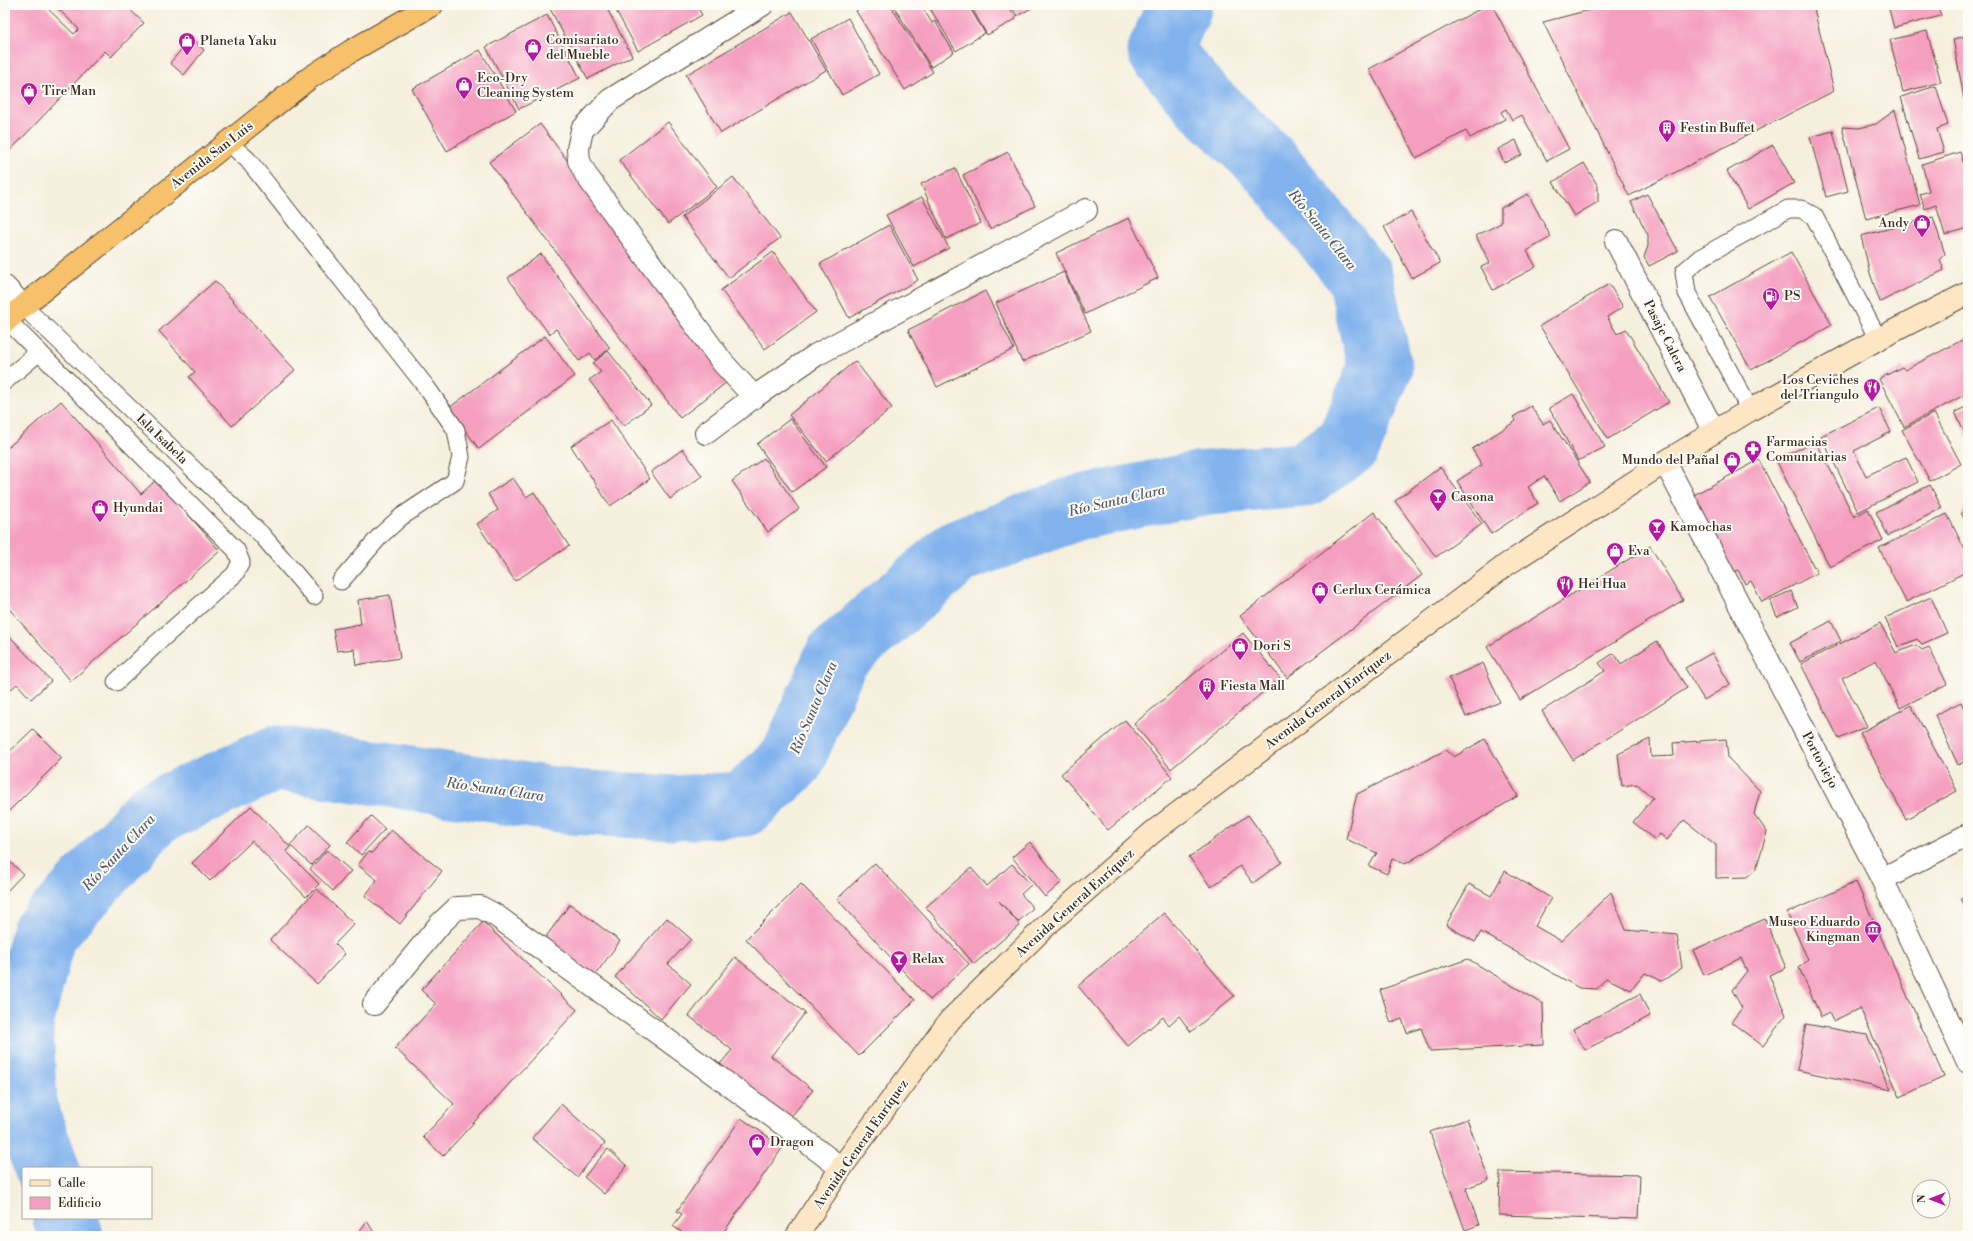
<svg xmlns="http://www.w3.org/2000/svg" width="1973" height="1241" font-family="'Libre Bodoni',serif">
  <rect width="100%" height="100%" fill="#fdfcf7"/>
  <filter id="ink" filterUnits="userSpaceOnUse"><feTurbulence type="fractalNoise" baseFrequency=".025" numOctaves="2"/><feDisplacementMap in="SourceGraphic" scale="8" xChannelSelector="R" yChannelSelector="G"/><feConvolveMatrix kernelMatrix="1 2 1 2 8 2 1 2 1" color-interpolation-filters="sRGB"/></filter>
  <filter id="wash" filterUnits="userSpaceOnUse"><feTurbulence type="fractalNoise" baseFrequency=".012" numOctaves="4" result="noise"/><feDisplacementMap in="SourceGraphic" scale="16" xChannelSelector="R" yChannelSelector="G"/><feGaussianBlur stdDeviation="0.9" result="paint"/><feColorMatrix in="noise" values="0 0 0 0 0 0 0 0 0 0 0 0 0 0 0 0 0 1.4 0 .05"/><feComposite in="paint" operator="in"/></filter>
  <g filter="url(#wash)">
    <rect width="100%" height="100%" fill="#f5efdd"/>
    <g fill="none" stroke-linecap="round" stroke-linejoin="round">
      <!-- river -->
      <g stroke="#81b2ed" stroke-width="65">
        <path d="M47 1168 25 1108 21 1023 44 933 154 813 276 758 573 802 674 808 744 804 792 760 837 656 958 551 1077 508 1197 484 1303 475 1349 444 1380 368 1360 277 1271 166 1202 100 1160 51 1180 5"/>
        <path d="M65 1218 71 1236"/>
      </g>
    </g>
    <g id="blocks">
      <!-- building -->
      <g fill="#f59fbf">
        <path d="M5 5H44L74 34 79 29 54 5H125L144 23 111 57 105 51 5 156Z"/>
        <path d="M553 5H605L632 56 588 79 549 7Z"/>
        <path d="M613 5H696L702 15 638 51Z"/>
        <path d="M865 5H890L933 72 905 90 856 11Z"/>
        <path d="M893 5H921L932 23 935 21 954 52 931 67Z"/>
        <path d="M928 5H968L985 33 956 51Z"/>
        <path d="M970 5H1008L1016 19 987 35Z"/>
        <path d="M1010 5H1037L1017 16Z"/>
        <path d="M1487 5H1492L1569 149 1547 161 1522 115 1512 120 1506 109 1501 112 1505 119 1470 138 1466 131 1416 158 1369 69Z"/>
        <path d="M1609 5H1813L1834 91 1629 196 1543 22Z"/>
        <path d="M1888 5H1938L1941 16 1894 28Z"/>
        <path d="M792 12 826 70 721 133 686 75Z"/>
        <path d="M547 15 580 78 519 109 486 47Z"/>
        <path d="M848 18 879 74 842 95 811 39Z"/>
        <path d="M1927 31 1941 82 1903 92 1890 40Z"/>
        <path d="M1968 36V113L1967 114 1953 39Z"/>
        <path d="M191 38 204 50 184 75 170 63Z"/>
        <path d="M480 50 516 111 447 151 412 89Z"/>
        <path d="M1936 86 1948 125 1937 129 1944 152 1919 159 1901 97Z"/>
        <path d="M1895 110 1920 205 1866 219 1842 127 1859 128 1876 124Z"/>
        <path d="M668 122 717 187 668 224 619 160Z"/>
        <path d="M540 124 731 379 680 418 489 162Z"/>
        <path d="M1833 131 1848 191 1826 197 1810 137Z"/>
        <path d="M1516 140 1522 155 1504 163 1498 149Z"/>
        <path d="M1773 145 1794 183 1748 209 1727 171Z"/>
        <path d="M1008 152 1035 206 990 229 963 175Z"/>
        <path d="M1960 152 1968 178V228L1945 235 1936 205 1925 209 1920 194 1929 191 1922 164Z"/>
        <path d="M1584 163 1598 186V202L1574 216 1553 182Z"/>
        <path d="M955 168 981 223 946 239 921 184Z"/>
        <path d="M733 177 780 238 729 278 682 217Z"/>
        <path d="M1528 194 1551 237 1527 251 1536 267 1493 290 1481 267 1490 263 1476 236 1501 223V208Z"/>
        <path d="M1647 194 1678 251 1649 266 1644 257 1648 246V235L1631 202Z"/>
        <path d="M922 197 949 248 914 267 886 215Z"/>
        <path d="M1411 212 1440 263 1412 278 1384 227Z"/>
        <path d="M1933 217 1945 254 1940 259 1944 270 1880 302 1870 273 1861 236Z"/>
        <path d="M1129 218 1158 278 1085 314 1056 253Z"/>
        <path d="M889 225 918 280 849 318 820 264Z"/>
        <path d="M773 252 816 312 765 349 721 290Z"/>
        <path d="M1791 252 1832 325 1751 370 1710 297Z"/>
        <path d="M541 254 610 348 595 360 590 353 579 361 556 329 549 334 508 278Z"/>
        <path d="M1064 272 1091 331 1022 362 996 303Z"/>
        <path d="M215 281 295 370 232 426 189 377 195 372 159 331Z"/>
        <path d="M1609 284 1623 307 1607 317 1617 334 1626 329 1669 402 1608 439 1540 326Z"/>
        <path d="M985 291 1014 349 937 387 908 330Z"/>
        <path d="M545 336 575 376 479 449 449 408Z"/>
        <path d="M1968 337V393L1904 427 1879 379 1902 367 1905 370Z"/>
        <path d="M608 351 651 405 624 426 589 380 601 372 593 363Z"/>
        <path d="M855 361 892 408 826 461 789 415Z"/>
        <path d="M1573 394 1605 447 1578 461 1549 408Z"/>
        <path d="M61 401 141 494 157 479 220 551 71 681 5 604V450Z"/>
        <path d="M1531 406 1543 424 1550 420 1590 482 1560 501 1544 476 1528 487 1538 503 1491 534 1457 481 1482 465 1472 449 1516 421 1513 417Z"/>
        <path d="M1968 406V439L1955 412Z"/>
        <path d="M1879 408 1891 432 1854 451 1866 476 1906 457 1918 482 1858 512 1821 436Z"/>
        <path d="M1934 413 1961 464 1930 481 1902 430Z"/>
        <path d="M790 419 826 467 792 492 757 444Z"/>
        <path d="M611 420 650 479 610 506 571 446Z"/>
        <path d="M1816 441 1854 517 1868 509 1883 540 1830 567 1776 460Z"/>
        <path d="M683 449 702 476 670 499 651 472Z"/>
        <path d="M764 458 799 509 768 532 732 481Z"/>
        <path d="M1759 460 1817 573 1762 602 1751 581 1745 584 1738 570 1728 575 1688 498Z"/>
        <path d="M1440 467 1482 524 1436 557 1395 501Z"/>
        <path d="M513 478 526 497 534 492 569 546 515 581 477 524 498 510 488 494Z"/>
        <path d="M1930 485 1942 508 1888 536 1876 512Z"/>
        <path d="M1968 509V526L1961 513Z"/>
        <path d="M1374 512 1422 575 1287 678 1240 616Z"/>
        <path d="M1947 514 1968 556V571L1906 602 1879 548Z"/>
        <path d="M1650 546 1683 600 1520 700 1487 647Z"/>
        <path d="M1791 591 1798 607 1777 617 1770 600Z"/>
        <path d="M390 595 400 658 356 665 354 649 337 651 333 629 361 624 358 600Z"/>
        <path d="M1931 597 1947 633 1922 644 1917 639 1898 647 1885 618Z"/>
        <path d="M1831 621 1841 641 1800 662 1790 643Z"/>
        <path d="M1880 623 1896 653 1916 645 1922 650 1929 647 1947 684 1900 708 1876 660 1842 678 1867 726 1839 739 1801 664Z"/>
        <path d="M5 631 51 681 31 699 17 684 9 691 5 686Z"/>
        <path d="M1243 633 1280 678 1171 769 1134 724Z"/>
        <path d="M1657 641 1687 688 1573 760 1542 711 1605 671 1599 663 1614 653 1621 664Z"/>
        <path d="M1712 653 1730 684 1704 700 1685 668Z"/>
        <path d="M1483 663 1500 702 1466 717 1449 678Z"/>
        <path d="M1961 702 1968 718V760L1958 765 1935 715Z"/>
        <path d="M1911 705 1957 791 1906 819 1860 733Z"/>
        <path d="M1125 720 1172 777 1108 830 1061 774Z"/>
        <path d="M33 729 62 758 5 815V756Z"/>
        <path d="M1485 739 1518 796 1405 864 1392 859 1387 874 1369 866 1377 853 1346 839 1357 794 1446 750 1454 757Z"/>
        <path d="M1650 739 1651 757 1674 756 1673 743 1726 739 1728 758 1760 791 1754 814 1767 832 1756 869 1747 877 1716 878V845L1684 820 1667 840 1660 834 1655 840 1633 822 1653 798 1637 784 1622 786 1618 754Z"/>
        <path d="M251 806 290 847 286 851 319 884 306 897 252 841 210 881 192 863Z"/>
        <path d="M1248 815 1282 862 1253 883 1240 866 1211 887 1189 857Z"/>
        <path d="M371 816 385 829 361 855 347 842Z"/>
        <path d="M309 825 330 845 311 865 290 845Z"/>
        <path d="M391 830 442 871 400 924 365 896 377 880 358 865 368 852 372 853Z"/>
        <path d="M1030 842 1062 882 1045 897 1012 857Z"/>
        <path d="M327 850 351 871 333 891 310 869Z"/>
        <path d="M5 857 23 874 5 893Z"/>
        <path d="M875 863 969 964 930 1000 837 899Z"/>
        <path d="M1012 864 1031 885 1021 894 1033 908 1018 922 999 901 1020 925 974 964 926 907 971 868 987 886Z"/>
        <path d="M1505 871 1551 898 1535 926 1561 941 1611 892 1626 930 1677 935 1682 968 1662 981 1645 973 1631 990 1606 978 1597 989 1579 988 1481 932 1475 942 1446 925 1469 884 1491 896Z"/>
        <path d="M1856 882 1944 1077 1900 1097 1860 1008 1833 1021 1829 1013 1821 1017 1799 968 1808 960 1787 913Z"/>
        <path d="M801 884 915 1000 859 1056 746 939Z"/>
        <path d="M317 889 354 924 335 944 345 954 317 984 270 940Z"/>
        <path d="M1968 895V913L1961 898Z"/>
        <path d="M570 904 620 941 595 975 545 938Z"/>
        <path d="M1164 913 1234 996 1191 1032 1179 1016 1169 1025 1163 1017 1128 1046 1078 986Z"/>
        <path d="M667 918 691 939 668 964 691 984 661 1019 615 977Z"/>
        <path d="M1765 919 1786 968 1769 975 1786 1015 1763 1046 1731 1022 1742 1008 1732 990 1747 971 1741 958 1704 975 1693 950Z"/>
        <path d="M483 922 577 1010 443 1156 423 1137 454 1104 395 1048 436 1004 421 990Z"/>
        <path d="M735 957 805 1013 771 1056 813 1090 789 1119 720 1064 732 1050 689 1016Z"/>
        <path d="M1468 959 1543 1004 1544 1045 1430 1051 1421 1028 1407 1033 1402 1019 1391 1023 1380 990Z"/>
        <path d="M1640 994 1650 1016 1585 1050 1573 1029Z"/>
        <path d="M1806 1024 1867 1035 1891 1090 1797 1070Z"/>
        <path d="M561 1104 605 1143 577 1177 532 1138Z"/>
        <path d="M741 1118 783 1147 721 1236H687L673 1226 682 1214 677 1211Z"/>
        <path d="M1467 1119 1489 1180 1466 1188 1479 1225 1465 1230 1430 1132Z"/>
        <path d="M608 1149 627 1166 604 1194 584 1177Z"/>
        <path d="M1500 1172 1640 1175 1638 1219 1499 1215Z"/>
        <path d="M367 1221 376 1236H356Z"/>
      </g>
    </g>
  </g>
  <g filter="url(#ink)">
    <use href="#blocks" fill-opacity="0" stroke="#57483b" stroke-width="1"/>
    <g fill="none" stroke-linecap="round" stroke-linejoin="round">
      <!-- service casing -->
      <g stroke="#57483b" stroke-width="19">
        <g id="service">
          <path d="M228 142 248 160 427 388 456 430 461 457 455 481 401 517 380 536 341 581"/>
          <path d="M23 306 261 534 314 596"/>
          <path d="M7 320 39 352"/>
          <path d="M5 381 39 352 236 550 241 562 235 574 156 644 116 682"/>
          <path d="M1750 410 1687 293 1684 272 1700 258 1788 209H1801L1814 216 1878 339"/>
        </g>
      </g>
      <!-- minor casing -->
      <g stroke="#57483b" stroke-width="24">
        <g id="minor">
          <path d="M762 5 610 100 582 130 578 149 579 161 586 175 723 363 754 397 816 355 1086 210"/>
          <path d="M1616 241 1714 432"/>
          <path d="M706 433 754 397"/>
          <path d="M1665 462 1882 879 1968 1062"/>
          <path d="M1882 879 1968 835"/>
          <path d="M374 1004 441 923 457 908 480 907 495 915 787 1127 841 1168"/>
        </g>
      </g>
      <!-- tertiary casing -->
      <g stroke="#57483b" stroke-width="24">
        <path id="tertiary" d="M5 287 23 306"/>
      </g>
      <!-- secondary casing -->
      <g stroke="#57483b" stroke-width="24">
        <path id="secondary" d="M797 1236 841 1168 950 1020 1049 923 1153 832 1506 565 1665 462 1750 410 1878 339 1968 293"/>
      </g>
      <!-- trunk casing -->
      <g stroke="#57483b" stroke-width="24">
        <path id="trunk" d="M5 322 33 298 308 79 351 51 432 5"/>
      </g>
      <!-- service -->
      <use href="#service" stroke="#fff" stroke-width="17"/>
      <!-- minor -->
      <use href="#minor" stroke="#fff" stroke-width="22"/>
      <!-- tertiary -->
      <use href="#tertiary" stroke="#fff" stroke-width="22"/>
      <!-- secondary -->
      <use href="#secondary" stroke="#fce6c4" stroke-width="22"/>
      <!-- trunk -->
      <use href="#trunk" stroke="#f7c06b" stroke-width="22"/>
    </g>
  </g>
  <!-- icons -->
  <defs>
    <g id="shop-pin" transform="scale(0.9)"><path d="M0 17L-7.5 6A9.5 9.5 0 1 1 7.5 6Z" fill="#b5179e" stroke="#fdfcf7"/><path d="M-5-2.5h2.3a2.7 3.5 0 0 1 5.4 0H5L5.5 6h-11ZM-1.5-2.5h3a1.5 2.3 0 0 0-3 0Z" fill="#fff"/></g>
    <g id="building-pin" transform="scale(0.9)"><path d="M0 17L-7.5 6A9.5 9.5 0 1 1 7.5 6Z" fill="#b5179e" stroke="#fdfcf7"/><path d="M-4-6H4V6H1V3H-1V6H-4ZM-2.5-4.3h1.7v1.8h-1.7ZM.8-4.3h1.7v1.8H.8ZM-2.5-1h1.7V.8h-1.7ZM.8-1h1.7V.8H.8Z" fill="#fff"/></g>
    <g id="fuel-pin" transform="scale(0.9)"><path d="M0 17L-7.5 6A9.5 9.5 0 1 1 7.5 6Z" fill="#b5179e" stroke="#fdfcf7"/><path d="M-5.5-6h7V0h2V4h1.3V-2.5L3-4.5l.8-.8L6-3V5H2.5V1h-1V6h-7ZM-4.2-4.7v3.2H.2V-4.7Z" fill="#fff"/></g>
    <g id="restaurant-pin" transform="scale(0.9)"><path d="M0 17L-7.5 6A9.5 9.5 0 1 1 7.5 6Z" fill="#b5179e" stroke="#fdfcf7"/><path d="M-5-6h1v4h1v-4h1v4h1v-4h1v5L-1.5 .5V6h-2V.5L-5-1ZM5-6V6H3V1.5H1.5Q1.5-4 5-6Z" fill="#fff"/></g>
    <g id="pharmacy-pin" transform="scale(0.9)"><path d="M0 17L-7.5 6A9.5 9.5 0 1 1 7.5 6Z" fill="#b5179e" stroke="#fdfcf7"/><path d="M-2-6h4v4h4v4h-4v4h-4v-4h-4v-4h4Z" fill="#fff"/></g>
    <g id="bar-pin" transform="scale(0.9)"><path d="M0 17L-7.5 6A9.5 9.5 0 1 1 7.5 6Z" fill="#b5179e" stroke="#fdfcf7"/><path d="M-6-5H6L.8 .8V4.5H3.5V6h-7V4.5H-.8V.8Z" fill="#fff"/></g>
    <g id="museum-pin" transform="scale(0.9)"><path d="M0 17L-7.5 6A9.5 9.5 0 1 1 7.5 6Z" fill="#b5179e" stroke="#fdfcf7"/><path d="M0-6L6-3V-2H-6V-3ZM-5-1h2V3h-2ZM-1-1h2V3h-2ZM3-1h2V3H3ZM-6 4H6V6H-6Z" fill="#fff"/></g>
  </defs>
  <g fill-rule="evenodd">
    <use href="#shop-pin" x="187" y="41"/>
    <use href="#shop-pin" x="533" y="47"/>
    <use href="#shop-pin" x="464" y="85"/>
    <use href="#shop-pin" x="29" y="91"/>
    <use href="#building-pin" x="1667" y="128"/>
    <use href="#shop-pin" x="1922" y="223"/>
    <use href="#fuel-pin" x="1771" y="296"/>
    <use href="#restaurant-pin" x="1872" y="387"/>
    <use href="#pharmacy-pin" x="1753" y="449"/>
    <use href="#shop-pin" x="1732" y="460"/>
    <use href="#bar-pin" x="1438" y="497"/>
    <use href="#shop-pin" x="100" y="508"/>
    <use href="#bar-pin" x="1657" y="527"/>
    <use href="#shop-pin" x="1615" y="551"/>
    <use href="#restaurant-pin" x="1565" y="584"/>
    <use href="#shop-pin" x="1320" y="590"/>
    <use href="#shop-pin" x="1240" y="646"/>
    <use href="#building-pin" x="1207" y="686"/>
    <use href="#museum-pin" x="1873" y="929"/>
    <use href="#bar-pin" x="899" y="959"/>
    <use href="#shop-pin" x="757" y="1142"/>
  </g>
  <g text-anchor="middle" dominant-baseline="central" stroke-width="4" stroke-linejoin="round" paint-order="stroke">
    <!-- poi labels -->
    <g font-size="13" fill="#3b2a1e" stroke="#fdfcf7" text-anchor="start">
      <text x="546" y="40">Comisariato<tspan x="546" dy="15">del Mueble</tspan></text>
      <text x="200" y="41">Planeta Yaku</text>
      <text x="477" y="78">Eco-Dry<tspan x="477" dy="15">Cleaning System</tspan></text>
      <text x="42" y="91">Tire Man</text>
      <text x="1680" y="128">Festin Buffet</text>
      <text x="1909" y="223" text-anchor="end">Andy</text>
      <text x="1784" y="296">PS</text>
      <text x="1859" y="380" text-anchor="end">Los Ceviches<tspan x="1859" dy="15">del Triangulo</tspan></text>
      <text x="1766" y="442">Farmacias<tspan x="1766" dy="15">Comunitarias</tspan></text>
      <text x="1719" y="460" text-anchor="end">Mundo del Pañal</text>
      <text x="1451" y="497">Casona</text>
      <text x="113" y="508">Hyundai</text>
      <text x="1670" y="527">Kamochas</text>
      <text x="1628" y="551">Eva</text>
      <text x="1578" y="584">Hei Hua</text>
      <text x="1333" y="590">Cerlux Cerámica</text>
      <text x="1253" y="646">Dori S</text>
      <text x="1220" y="686">Fiesta Mall</text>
      <text x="1860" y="922" text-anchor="end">Museo Eduardo<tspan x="1860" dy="15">Kingman</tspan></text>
      <text x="912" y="959">Relax</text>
      <text x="770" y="1142">Dragon</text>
    </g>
    <!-- street labels -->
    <g font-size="13" fill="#3b2a1e" stroke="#fdfcf7">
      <text transform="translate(212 155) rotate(-38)">Avenida San Luis</text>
      <text transform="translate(1665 336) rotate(63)">Pasaje Calera</text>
      <text transform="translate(162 439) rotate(44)">Isla Isabela</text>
      <text transform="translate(1328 700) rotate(-37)">Avenida General Enríquez</text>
      <text transform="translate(1820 760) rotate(62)">Portoviejo</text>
      <text transform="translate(1075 903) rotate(-42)">Avenida General Enríquez</text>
      <text transform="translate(861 1144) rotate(-55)">Avenida General Enríquez</text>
    </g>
    <!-- water labels -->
    <g font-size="14" font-style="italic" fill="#545a66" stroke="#fdfcf7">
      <text transform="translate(1322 230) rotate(51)">Río Santa Clara</text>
      <text transform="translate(1117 501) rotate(-13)">Río Santa Clara</text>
      <text transform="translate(814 708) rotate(-67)">Río Santa Clara</text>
      <text transform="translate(495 790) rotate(8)">Río Santa Clara</text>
      <text transform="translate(119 853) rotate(-47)">Río Santa Clara</text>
    </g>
  </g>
  <!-- margin -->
  <rect width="1973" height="1241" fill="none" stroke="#fdfcf7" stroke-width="20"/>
  <!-- legend -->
  <rect x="22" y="1167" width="130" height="52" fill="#fdfcf7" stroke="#afa8a0"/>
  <rect x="30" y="1180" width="20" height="6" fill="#fce6c4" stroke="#afa8a0"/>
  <text x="58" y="1187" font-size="12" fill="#3b2a1e">Calle</text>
  <rect x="30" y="1197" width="20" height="12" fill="#f59fbf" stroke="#afa8a0"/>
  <text x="58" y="1207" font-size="12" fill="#3b2a1e">Edificio</text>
  <!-- north arrow -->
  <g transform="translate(1931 1199) rotate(270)"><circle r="19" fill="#fdfcf7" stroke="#afa8a0"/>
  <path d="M0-3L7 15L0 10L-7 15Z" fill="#b5179e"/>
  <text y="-6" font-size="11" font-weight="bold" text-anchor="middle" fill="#3b2a1e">N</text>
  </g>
</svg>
